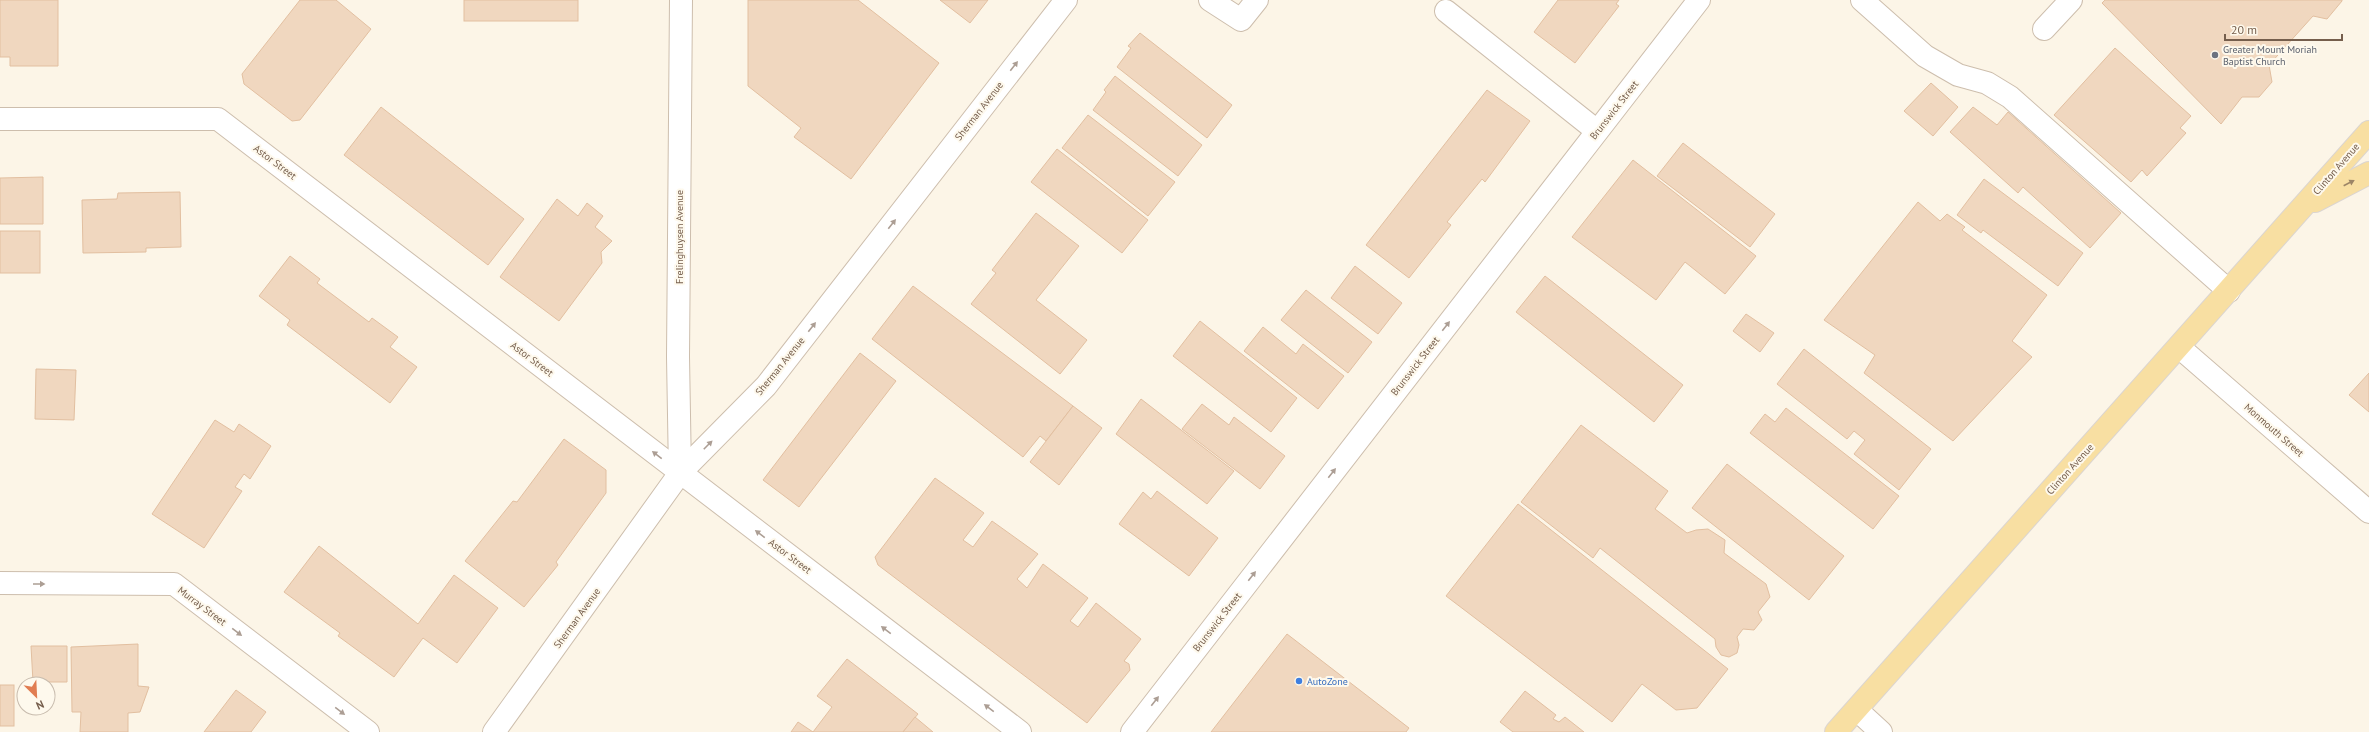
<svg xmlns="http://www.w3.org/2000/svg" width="2369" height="732" font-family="'PT Sans',sans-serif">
  <rect width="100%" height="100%" fill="#fcf5e7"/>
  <!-- building -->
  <g fill="#f0d7bf" stroke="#e2bfa0">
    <path d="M0 0H58V66H10V57H0Z"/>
    <path d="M300 0H336L371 29 300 120 292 121 244 84 242 74Z"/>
    <rect x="464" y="0" width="114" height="21"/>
    <path d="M748 0H858L939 63 851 179 794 137 801 128 748 86Z"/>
    <path d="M940 0H988L970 23Z"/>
    <path d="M1558 0H1619L1616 4 1619 6 1575 63 1534 32Z"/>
    <path d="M2105 0H2342V1L2327 19 2313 16 2269 65 2272 82 2259 97H2242L2221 124 2102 3Z"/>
    <path d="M1140 33 1232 105 1207 138 1117 67 1131 48 1128 46Z"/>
    <path d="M2115 48 2191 116 2180 128 2186 133 2147 176 2142 170 2131 182 2054 115Z"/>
    <path d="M1115 76 1202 145 1178 176 1093 110 1106 92 1104 90Z"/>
    <path d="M1931 83 1958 107 1933 136 1904 111Z"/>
    <path d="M1487 90 1530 121 1485 182 1482 179 1447 222 1451 225 1409 278 1366 245Z"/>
    <path d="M381 107 524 219 488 265 344 155Z"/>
    <path d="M1973 107 1997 125 2008 112 2121 213 2090 248 2023 187 2018 193 1950 132Z"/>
    <path d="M1088 115 1175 182 1148 216 1062 148Z"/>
    <path d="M1683 143 1775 214 1750 247 1657 176Z"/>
    <path d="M1057 149 1148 220 1122 253 1031 182Z"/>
    <path d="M1633 160 1756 256 1725 294 1685 262 1656 300 1572 237Z"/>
    <path d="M43 177V224H0V178Z"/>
    <path d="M1984 179 2083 253 2058 286 1983 230 1981 233 1957 215Z"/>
    <path d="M180 192 181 247 146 248V252L83 253 82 200 117 199 118 193Z"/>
    <path d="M557 199 578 216 587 203 603 216 595 227 612 241 601 252 602 263 559 321 500 277Z"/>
    <path d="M1918 202 1940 221 1947 214 1965 227 1962 230 2047 295 2012 341 2032 357 1953 441 1864 373 1875 355 1824 320Z"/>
    <path d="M1036 213 1079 246 1036 300 1087 340 1060 374 971 304 996 273 992 270Z"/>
    <rect x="0" y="231" width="40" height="42"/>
    <path d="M290 256 320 279 317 283 369 322 372 318 398 337 390 347 417 367 390 403 287 325 290 320 259 296Z"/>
    <path d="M1355 266 1402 303 1378 334 1331 298Z"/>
    <path d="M1545 276 1683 385 1654 422 1516 312Z"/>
    <path d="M913 286 1073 406 1046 441 1040 436 1023 457 872 339Z"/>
    <path d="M1306 290 1372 342 1348 373 1281 320Z"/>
    <path d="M1746 314 1774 333 1760 352 1733 331Z"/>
    <path d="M1200 321 1297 398 1271 432 1173 356Z"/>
    <path d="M1263 327 1296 354 1303 344 1344 376 1318 409 1244 351Z"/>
    <path d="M1804 349 1931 449 1899 490 1854 454 1865 440 1854 431 1847 439 1777 384Z"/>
    <path d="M860 353 896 381 799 507 763 480Z"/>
    <path d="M36 369 76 370 74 420 35 419Z"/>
    <path d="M2369 373V412L2349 395Z"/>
    <path d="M1141 399 1234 471 1207 504 1116 434Z"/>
    <path d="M1202 404 1229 425 1234 417 1285 456 1260 489 1182 429Z"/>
    <path d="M1073 406 1102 428 1059 485 1030 462Z"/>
    <path d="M1786 408 1899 496 1873 529 1750 433 1765 414 1775 422Z"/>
    <path d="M215 420 234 432 239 424 271 446 250 479 244 474 235 487 242 491 204 548 152 514Z"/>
    <path d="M1581 425 1668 491 1655 509 1687 533 1696 530 1708 529 1725 540 1724 553 1766 584 1770 597 1758 612 1762 620 1754 630 1743 629 1737 637 1739 645 1737 653 1729 657 1721 655 1716 647 1715 639 1600 548 1593 558 1521 502Z"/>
    <path d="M564 439 606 470V493L556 562 558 565 524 607 465 561 513 501 517 502Z"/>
    <path d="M1727 464 1844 556 1809 600 1692 508Z"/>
    <path d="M935 478 984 513 963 540 973 547 992 521 1038 554 1017 579 1027 588 1043 564 1088 598 1070 621 1078 627 1096 603 1141 639 1124 661 1129 664 1130 670 1087 723 878 565 875 557Z"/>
    <path d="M1157 491 1218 538 1189 576 1119 524 1143 492 1151 499Z"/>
    <path d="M1518 504 1728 669 1697 708 1676 710 1642 684 1612 722 1446 596Z"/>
    <path d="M319 546 418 624 454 575 498 608 457 663 423 638 394 677 338 636 340 633 284 592Z"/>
    <path d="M1287 634 1409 728 1406 732H1211Z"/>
    <path d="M138 644V686L149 687 140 712 128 713V732H80L81 712H72L71 647Z"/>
    <path d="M31 646H67V682H33Z"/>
    <path d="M847 659 918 714 903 732H813L832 707 817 696Z"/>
    <rect x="0" y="685" width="14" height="41"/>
    <path d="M236 690 266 712 251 732H204Z"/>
    <path d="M1525 691 1556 715 1553 719 1559 722 1565 717 1584 732H1513L1500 722Z"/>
    <path d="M915 717 933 732H903Z"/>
    <path d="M798 722 813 732H791Z"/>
  </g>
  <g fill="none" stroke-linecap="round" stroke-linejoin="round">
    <!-- minor casing -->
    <g stroke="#cdbead" stroke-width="24">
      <g id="minor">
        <path d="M1210 0 1241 20 1257 0"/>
        <path d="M1862 0 1925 56 1958 75 1987 83 2010 97 2229 291"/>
        <path d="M1446 11 1597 131"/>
        <path d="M2044 29 2071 0"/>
        <path d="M0 119H218L1020 732"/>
        <path d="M2179 347 2369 512"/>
        <path d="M680 473 678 357 681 0"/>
        <path d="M0 583 174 584 368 732"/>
        <path d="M1857 710 1881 732"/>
        <path d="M494 732 680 473 766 386 1066 0"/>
        <path d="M1132 732 1699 0"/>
      </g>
    </g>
    <!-- major casing -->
    <g stroke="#dbd5d0" stroke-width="24">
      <g id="major">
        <path d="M2315 201 2369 173"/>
        <path d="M1836 732 2369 132"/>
      </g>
    </g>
    <!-- minor -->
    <use href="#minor" stroke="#fff" stroke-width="22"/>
    <!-- major -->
    <use href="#major" stroke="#f8dfa2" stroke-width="22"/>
  </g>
  <!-- one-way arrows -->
  <defs><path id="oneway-solid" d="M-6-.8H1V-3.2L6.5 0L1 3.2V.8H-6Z"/></defs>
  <g fill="#ac9e94">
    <use href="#oneway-solid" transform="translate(1014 66) rotate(-52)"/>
    <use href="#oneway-solid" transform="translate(892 224) rotate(-52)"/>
    <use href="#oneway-solid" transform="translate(1446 326) rotate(-52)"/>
    <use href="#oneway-solid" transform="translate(812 327) rotate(-52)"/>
    <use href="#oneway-solid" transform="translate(708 445) rotate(-45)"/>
    <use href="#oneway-solid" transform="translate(657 455) rotate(-142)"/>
    <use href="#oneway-solid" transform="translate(1332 473) rotate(-52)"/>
    <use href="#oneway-solid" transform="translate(760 534) rotate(-143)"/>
    <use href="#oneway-solid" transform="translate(1252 576) rotate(-52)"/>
    <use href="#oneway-solid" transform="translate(39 584)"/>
    <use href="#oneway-solid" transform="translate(886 630) rotate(-143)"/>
    <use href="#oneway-solid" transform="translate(237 632) rotate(37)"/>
    <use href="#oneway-solid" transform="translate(1155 701) rotate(-52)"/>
    <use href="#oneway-solid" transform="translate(989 708) rotate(-143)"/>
    <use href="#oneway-solid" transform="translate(340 711) rotate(37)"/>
  </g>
  <use fill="#9c8566" href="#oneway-solid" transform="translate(2349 183) rotate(-27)"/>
  <!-- markers -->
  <circle fill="#6b7280" stroke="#fef9ed" stroke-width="1.5" cx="2215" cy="55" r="4"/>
  <circle fill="#3f7fe0" stroke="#fef9ed" stroke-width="1.5" cx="1299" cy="681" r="4"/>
  <g text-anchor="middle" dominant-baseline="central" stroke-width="4" stroke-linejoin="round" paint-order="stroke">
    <!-- worship labels -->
    <g font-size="10" fill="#5b616d" stroke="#fef9ed" text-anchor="start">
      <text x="2223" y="49">Greater Mount Moriah<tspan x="2223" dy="12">Baptist Church</tspan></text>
    </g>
    <!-- street labels -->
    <g font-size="10" fill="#755e4c" stroke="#fef9ed">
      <text transform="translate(1614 110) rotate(-52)">Brunswick Street</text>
      <text transform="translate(979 111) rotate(-52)">Sherman Avenue</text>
      <text transform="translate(275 162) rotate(37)">Astor Street</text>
      <text transform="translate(2336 169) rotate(-49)">Clinton Avenue</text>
      <text transform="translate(679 237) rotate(-90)">Frelinghuysen Avenue</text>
      <text transform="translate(532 359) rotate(37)">Astor Street</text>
      <text transform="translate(780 366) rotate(-51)">Sherman Avenue</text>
      <text transform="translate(1415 366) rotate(-52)">Brunswick Street</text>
      <text transform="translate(2274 430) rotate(41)">Monmouth Street</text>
      <text transform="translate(2070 469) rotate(-48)">Clinton Avenue</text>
      <text transform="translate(790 556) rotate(37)">Astor Street</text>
      <text transform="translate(202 606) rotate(37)">Murray Street</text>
      <text transform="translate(577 618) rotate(-54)">Sherman Avenue</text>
      <text transform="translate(1217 622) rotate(-52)">Brunswick Street</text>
    </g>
    <!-- shop labels -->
    <g font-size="10" fill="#366cbe" stroke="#fef9ed" text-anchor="start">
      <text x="1307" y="681">AutoZone</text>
    </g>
  </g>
  <!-- north arrow -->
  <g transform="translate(36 696) rotate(156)"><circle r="19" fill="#fef9ed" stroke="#c7bbad"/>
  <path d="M0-3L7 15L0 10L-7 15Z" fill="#e17d51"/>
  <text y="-6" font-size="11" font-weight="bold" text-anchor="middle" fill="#755e4c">N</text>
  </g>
  <!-- scale -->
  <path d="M2225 34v6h117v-6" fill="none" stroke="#755e4c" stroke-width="2"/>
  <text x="2231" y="34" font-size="12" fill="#755e4c" stroke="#fef9ed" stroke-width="3" paint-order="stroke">20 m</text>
</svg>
